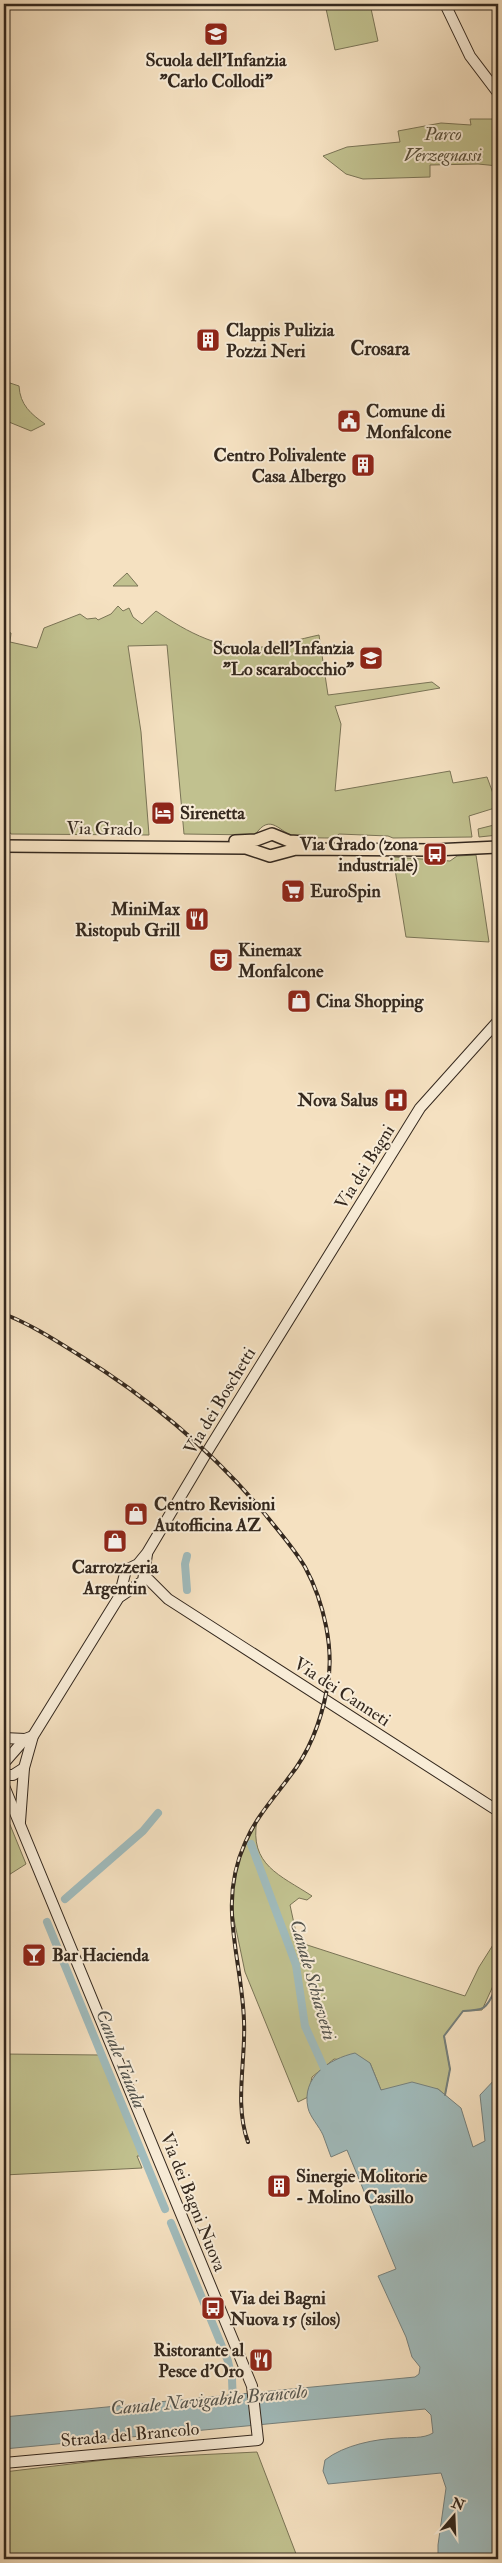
<svg xmlns="http://www.w3.org/2000/svg" width="502" height="2563" font-family="'IM FELL Double Pica',serif">
  <rect width="100%" height="100%" fill="#f5e1c1"/>
  <filter id="stains"><feTurbulence type="fractalNoise" baseFrequency=".004" numOctaves="4"/><feColorMatrix values="0 0 0 0 .2 0 0 0 0 .09 0 0 0 0 .02 0 0 0 .5 -.17"/></filter>
  <radialGradient id="worn" r=".72"><stop offset=".6" stop-color="#630" stop-opacity="0"/><stop offset="1" stop-color="#630" stop-opacity=".3"/></radialGradient>
  <!-- green -->
  <g fill="#c1c18f" stroke="#7a7456">
    <path d="M325 4H370L378 41 335 50Z"/>
    <path d="M470 119H498V166L478 164 430 165V177L363 179 346 174 323 156 347 147 400 142 398 131 441 123 471 125Z"/>
    <path d="M4 381 19 386C20 405 31 414 45 424L31 431 4 420Z"/>
    <path d="M127 573 138 586H113Z"/>
    <path d="M118 606 123 611 129 608 133 617 142 624 156 611C187 632 223 652 262 647 281 645 300 639 319 635L328 695 432 682 440 688 335 706 341 724 335 791 450 771 453 783 487 777 498 807 469 816 472 837 393 838 388 836 339 834 334 838C321 838 307 838 295 836 280 834 271 811 255 835L184 834 167 645 128 646 141 732 149 835 11 834 4 824V631L11 633 10 642 37 648 44 628 80 614 87 619 96 618 98 620 111 614Z"/>
    <path d="M498 824V835L479 837 478 829Z"/>
    <path d="M476 855 489 942 406 937 393 857 450 861 457 856Z"/>
    <path d="M4 1810 26 1864 4 1878Z"/>
    <path d="M257 1820C249 1865 280 1875 312 1896L307 1900 299 1898 290 1905 298 1942 465 1996 479 1967 498 1937V1975L482 2010 463 2011 444 2036 450 2069 445 2095 438 2089 381 2090 370 2063 334 2059 312 2077 308 2097 298 2102 245 1972 231 1905 238 1862Z"/>
    <path d="M4 2054 100 2055 141 2156H137L142 2168 4 2175Z"/>
    <path d="M257 2452 298 2559H4V2472L113 2459Z"/>
  </g>
  <!-- water -->
  <path fill="#a0bbbc" stroke="#75807d" d="M355 2053 370 2063 381 2090 412 2082 438 2089 461 2108 473 2147 485 2141 480 2095 498 2076V2559H438V2545L446 2488 441 2473 328 2484 323 2471 325 2460C344 2445 375 2439 399 2438 410 2437 423 2439 433 2433L431 2415 425 2409 4 2449V2417L415 2377 419 2374 420 2367 412 2357 406 2337 378 2276 396 2269 347 2150 331 2157C328 2150 326 2142 323 2135 319 2126 310 2117 308 2108 301 2077 329 2059 355 2053Z"/>
  <g fill="none" stroke-linecap="round" stroke-linejoin="round">
    <!-- stream -->
    <path stroke="#75807d" stroke-width="2" d="M445 2095 450 2069 444 2036 463 2011C484 2010 486 2010 495 1990"/>
    <!-- canal -->
    <g stroke="#a0bbbc" stroke-width="8">
      <path d="M187 1556 185 1564 187 1590"/>
      <path d="M251 1844 296 1965 305 2026 324 2068"/>
      <path d="M65 1899 143 1831 158 1813"/>
      <path d="M47 1922 165 2209"/>
      <path d="M171 2223 228 2361 232 2379 233 2404"/>
    </g>
    <!-- secondary casing -->
    <g stroke="#34281e" stroke-width="12">
      <g id="secondary">
        <path d="M445 4 470 56 498 93"/>
        <path d="M144 1575 168 1599 498 1811"/>
        <path d="M121 1596 143 1581 147 1554"/>
        <path d="M4 1738 25 1739"/>
        <path d="M4 1763 25 1739 33 1736"/>
        <path d="M4 1775H13L24 1768"/>
        <path d="M4 1786 252 2386 258 2440 4 2463"/>
        <path d="M20 1822 24 1768 33 1736 119 1597 126 1570 138 1564 147 1553 207 1452 420 1108 498 1021"/>
      </g>
    </g>
    <!-- primary casing -->
    <g stroke="#34281e" stroke-width="14">
      <g id="primary">
        <path d="M235 841 256 840 272 834 289 841 306 842"/>
        <path d="M4 846 246 848 270 856 296 849 434 850 498 847"/>
      </g>
    </g>
    <!-- secondary -->
    <use href="#secondary" stroke="#f8ecd7" stroke-width="10"/>
    <!-- primary -->
    <use href="#primary" stroke="#f5e1c1" stroke-width="11"/>
    <!-- rail casing -->
    <g stroke="#34281e" stroke-width="4">
      <path id="rail" d="M4 1314C30 1324 55 1340 79 1355 152 1400 215 1453 269 1519 281 1534 295 1550 305 1567 324 1602 335 1650 327 1689 321 1721 310 1751 290 1776 274 1798 256 1817 245 1843 217 1905 242 1958 244 2021 246 2060 234 2104 248 2142"/>
    </g>
    <!-- rail -->
    <use href="#rail" stroke="#f8ecd7" stroke-width="2" stroke-dasharray="5.5" stroke-linecap="butt"/>
  </g>
  <!-- icons -->
  <defs>
    <g id="school-square" transform="scale(1.25)"><rect x="-9" y="-9" width="18" height="18" rx="4" fill="#8f2418" stroke="#f8ecd7"/><path d="M0-5L7-2L0 1L-7-2ZM-4 1L0 2.5L4 1V4Q0 6-4 4Z" fill="#fff"/></g>
    <g id="building-square" transform="scale(1.25)"><rect x="-9" y="-9" width="18" height="18" rx="4" fill="#8f2418" stroke="#f8ecd7"/><path d="M-4-6H4V6H1V3H-1V6H-4ZM-2.5-4.3h1.7v1.8h-1.7ZM.8-4.3h1.7v1.8H.8ZM-2.5-1h1.7V.8h-1.7ZM.8-1h1.7V.8H.8Z" fill="#fff"/></g>
    <g id="civic-square" transform="scale(1.25)"><rect x="-9" y="-9" width="18" height="18" rx="4" fill="#8f2418" stroke="#f8ecd7"/><path d="M-.6-6.5H3V-4.5H.6V-3L4-1V1h2V6H-6V1h2V-1L-.6-3ZM-1.2 2.5V6h2.4V2.5Z" fill="#fff"/></g>
    <g id="hotel-square" transform="scale(1.25)"><rect x="-9" y="-9" width="18" height="18" rx="4" fill="#8f2418" stroke="#f8ecd7"/><path d="M-6-4.5h1.5V1H6V5H4.5V3h-9V5H-6ZM-4 0a1.8 1.8 0 1 1 3.6 0ZM.5 0V-2.5h3Q6-2.5 6 0Z" fill="#fff"/></g>
    <g id="bus-square" transform="scale(1.25)"><rect x="-9" y="-9" width="18" height="18" rx="4" fill="#8f2418" stroke="#f8ecd7"/><path d="M-5-6H5V4H4V6H2V4H-2V6H-4V4H-5ZM-3.5-4V0h7V-4ZM-3.5 1.2v1.5H-2V1.2ZM2 1.2v1.5H3.5V1.2Z" fill="#fff"/></g>
    <g id="supermarket-square" transform="scale(1.25)"><rect x="-9" y="-9" width="18" height="18" rx="4" fill="#8f2418" stroke="#f8ecd7"/><path d="M-6-5.5h2.5l.6 2H6L4.5 2H-2.5L-4.4-4H-6ZM-1.5 3.2a1.3 1.3 0 1 0 .1 0ZM3 3.2a1.3 1.3 0 1 0 .1 0Z" fill="#fff"/></g>
    <g id="restaurant-square" transform="scale(1.25)"><rect x="-9" y="-9" width="18" height="18" rx="4" fill="#8f2418" stroke="#f8ecd7"/><path d="M-5-6h1v4h1v-4h1v4h1v-4h1v5L-1.5 .5V6h-2V.5L-5-1ZM5-6V6H3V1.5H1.5Q1.5-4 5-6Z" fill="#fff"/></g>
    <g id="theatre-square" transform="scale(1.25)"><rect x="-9" y="-9" width="18" height="18" rx="4" fill="#8f2418" stroke="#f8ecd7"/><path d="M-5-5.5Q0-4 5-5.5V0Q5 5 0 6Q-5 5-5 0ZM-3.3-2.5H-1v1.5H-3.3ZM1-2.5H3.3v1.5H1ZM-2.8 1Q0 5.5 2.8 1Z" fill="#fff"/></g>
    <g id="shop-square" transform="scale(1.25)"><rect x="-9" y="-9" width="18" height="18" rx="4" fill="#8f2418" stroke="#f8ecd7"/><path d="M-5-2.5h2.3a2.7 3.5 0 0 1 5.4 0H5L5.5 6h-11ZM-1.5-2.5h3a1.5 2.3 0 0 0-3 0Z" fill="#fff"/></g>
    <g id="hospital-square" transform="scale(1.25)"><rect x="-9" y="-9" width="18" height="18" rx="4" fill="#8f2418" stroke="#f8ecd7"/><path d="M-5-5h3v3.5h4V-5h3V5h-3V1.5h-4V5h-3Z" fill="#fff"/></g>
    <g id="bar-square" transform="scale(1.25)"><rect x="-9" y="-9" width="18" height="18" rx="4" fill="#8f2418" stroke="#f8ecd7"/><path d="M-6-5H6L.8 .8V4.5H3.5V6h-7V4.5H-.8V.8Z" fill="#fff"/></g>
  </defs>
  <g fill-rule="evenodd">
    <use href="#school-square" x="216" y="34"/>
    <use href="#building-square" x="208" y="340"/>
    <use href="#civic-square" x="349" y="421"/>
    <use href="#building-square" x="363" y="465"/>
    <use href="#school-square" x="371" y="658"/>
    <use href="#hotel-square" x="163" y="813"/>
    <use href="#bus-square" x="435" y="854"/>
    <use href="#supermarket-square" x="293" y="891"/>
    <use href="#restaurant-square" x="197" y="919"/>
    <use href="#theatre-square" x="221" y="960"/>
    <use href="#shop-square" x="299" y="1001"/>
    <use href="#hospital-square" x="396" y="1100"/>
    <use href="#shop-square" x="136" y="1514"/>
    <use href="#shop-square" x="115" y="1541"/>
    <use href="#bar-square" x="34" y="1955"/>
    <use href="#building-square" x="279" y="2186"/>
    <use href="#bus-square" x="213" y="2308"/>
    <use href="#restaurant-square" x="261" y="2360"/>
  </g>
  <g text-anchor="middle" dominant-baseline="central" stroke-width="4" stroke-linejoin="round" paint-order="stroke">
    <!-- poi labels -->
    <g font-size="18" font-weight="bold" fill="#34281e" stroke="#f8ecd7" text-anchor="start">
      <text x="216" y="60" text-anchor="middle">Scuola dell'Infanzia<tspan x="216" dy="21">"Carlo Collodi"</tspan></text>
      <text x="226" y="330">Clappis Pulizia<tspan x="226" dy="21">Pozzi Neri</tspan></text>
      <text x="366" y="411">Comune di<tspan x="366" dy="21">Monfalcone</tspan></text>
      <text x="346" y="455" text-anchor="end">Centro Polivalente<tspan x="346" dy="21">Casa Albergo</tspan></text>
      <text x="354" y="648" text-anchor="end">Scuola dell'Infanzia<tspan x="354" dy="21">"Lo scarabocchio"</tspan></text>
      <text x="180" y="813">Sirenetta</text>
      <text x="418" y="844" text-anchor="end">Via Grado (zona<tspan x="418" dy="21">industriale)</tspan></text>
      <text x="310" y="891">EuroSpin</text>
      <text x="180" y="909" text-anchor="end">MiniMax<tspan x="180" dy="21">Ristopub Grill</tspan></text>
      <text x="238" y="950">Kinemax<tspan x="238" dy="21">Monfalcone</tspan></text>
      <text x="316" y="1001">Cina Shopping</text>
      <text x="378" y="1100" text-anchor="end">Nova Salus</text>
      <text x="154" y="1504">Centro Revisioni<tspan x="154" dy="21">Autofficina AZ</tspan></text>
      <text x="115" y="1567" text-anchor="middle">Carrozzeria<tspan x="115" dy="21">Argentin</tspan></text>
      <text x="52" y="1955">Bar Hacienda</text>
      <text x="296" y="2176">Sinergie Molitorie<tspan x="296" dy="21">- Molino Casillo</tspan></text>
      <text x="230" y="2298">Via dei Bagni<tspan x="230" dy="21">Nuova 15 (silos)</tspan></text>
      <text x="244" y="2350" text-anchor="end">Ristorante al<tspan x="244" dy="21">Pesce d'Oro</tspan></text>
    </g>
    <!-- park labels -->
    <g font-size="18" font-style="italic" fill="#574e3a" stroke="#f8ecd7">
      <text x="443" y="134">Parco<tspan x="443" dy="21">Verzegnassi</tspan></text>
    </g>
    <!-- street labels -->
    <g font-size="18" fill="#34281e" stroke="#f8ecd7">
      <text transform="translate(104 829) rotate(1)">Via Grado</text>
      <text transform="translate(365 1167) rotate(-58)">Via dei Bagni</text>
      <text transform="translate(220 1401) rotate(-59)">Via dei Boschetti</text>
      <text transform="translate(342 1692) rotate(33)">Via dei Canneti</text>
      <text transform="translate(193 2202) rotate(68)">Via dei Bagni Nuova</text>
      <text transform="translate(130 2435) rotate(-5)">Strada del Brancolo</text>
    </g>
    <!-- neighbourhood labels -->
    <g font-size="19" font-weight="bold" fill="#34281e" stroke="#f8ecd7">
      <text x="380" y="349">Crosara</text>
    </g>
    <!-- water labels -->
    <g font-size="19" font-style="italic" fill="#54544d" stroke="#f8ecd7">
      <text transform="translate(313 1980) rotate(74)">Canale Schiavetti</text>
      <text transform="translate(121 2059) rotate(68)">Canale Taiada</text>
      <text transform="translate(209 2400) rotate(-5)">Canale Navigabile Brancolo</text>
    </g>
  </g>
  <!-- margin -->
  <rect width="502" height="2563" fill="none" stroke="#f5e1c1" stroke-width="20"/>
  <rect x="5" y="5" width="492" height="2553" fill="none" stroke="#34281e" stroke-width="2.5"/>
  <rect x="10" y="10" width="482" height="2543" fill="none" stroke="#34281e"/>
  <!-- north arrow -->
  <g transform="translate(454 2516) rotate(19)" stroke="#f8ecd7" stroke-width="4" paint-order="stroke">
  <path d="M0-4L9 19L0 12L-9 19Z" fill="#34281e"/>
  <text y="-8" font-size="14" font-weight="bold" text-anchor="middle" fill="#34281e">N</text>
  </g>
  <rect width="100%" height="100%" filter="url(#stains)"/>
  <rect width="100%" height="100%" fill="url(#worn)"/>
</svg>
